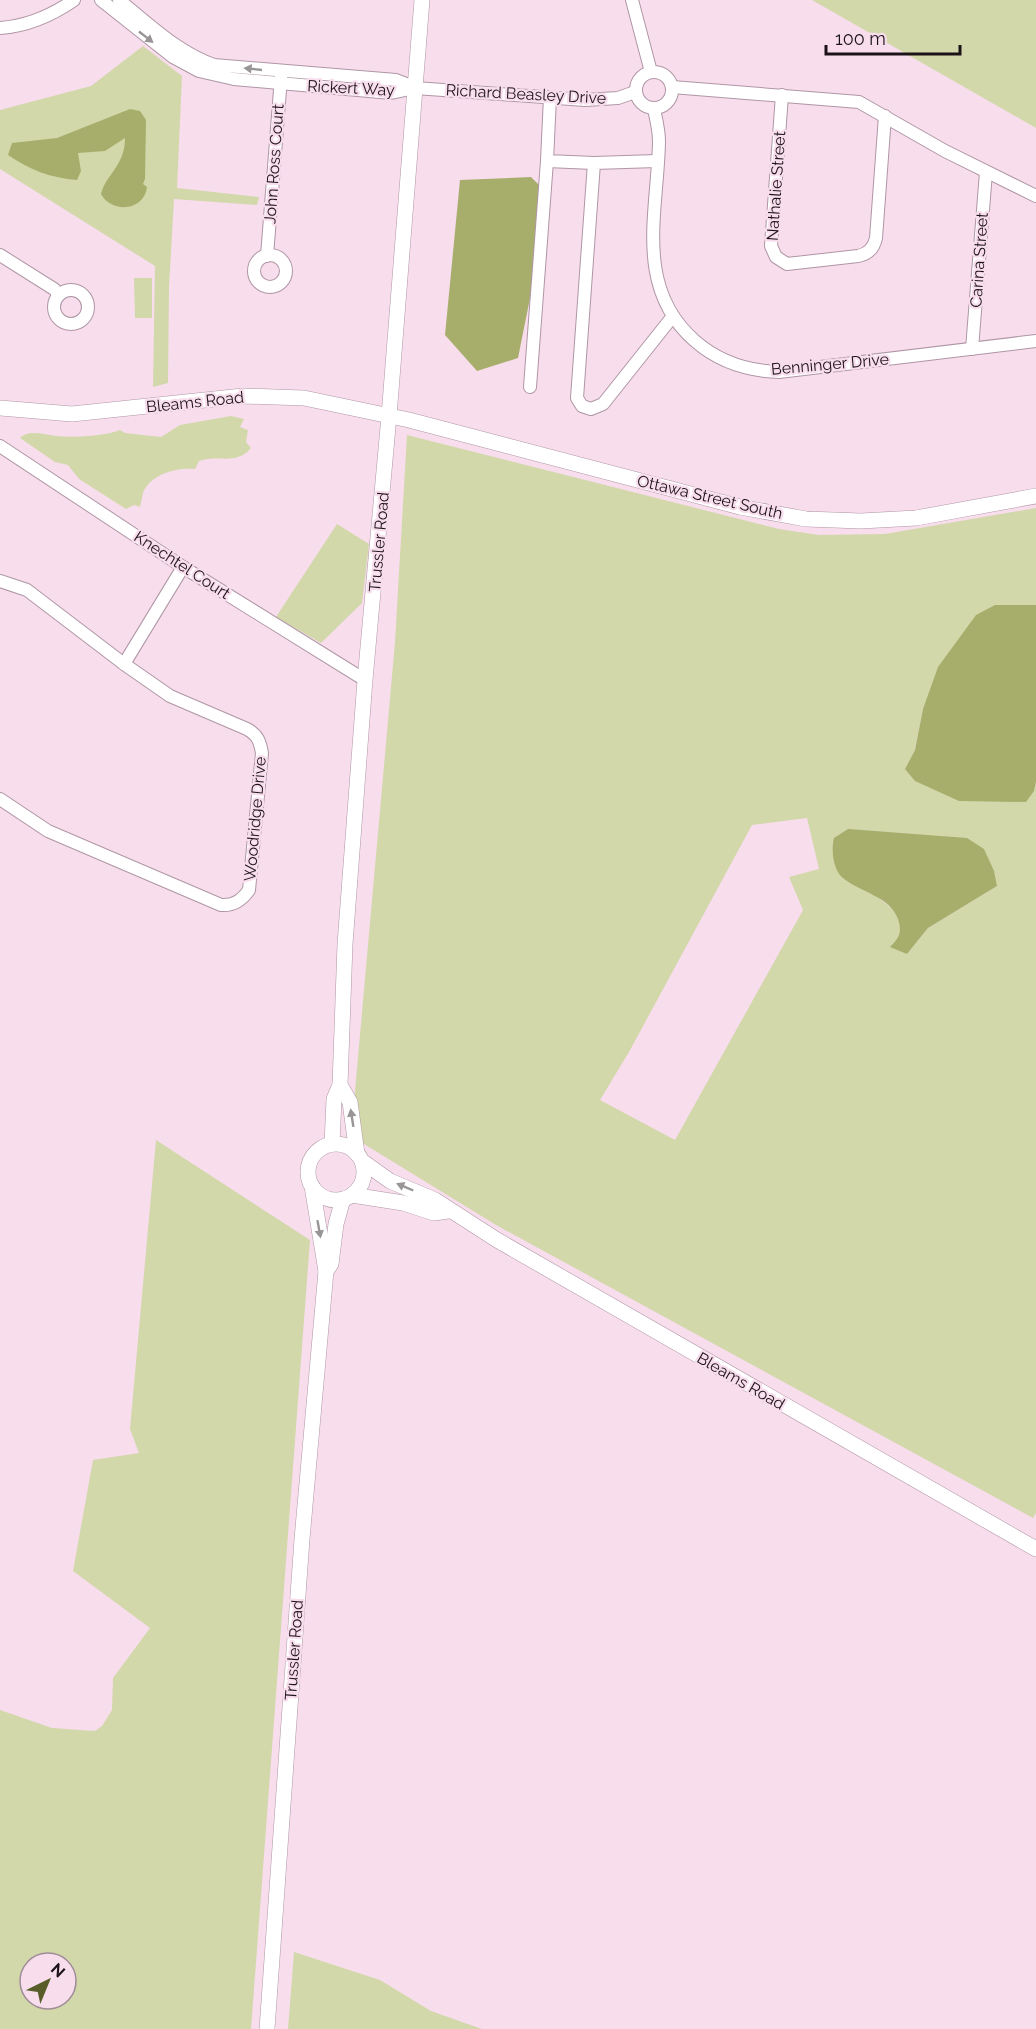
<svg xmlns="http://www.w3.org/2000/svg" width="1036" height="2029" font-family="Raleway,sans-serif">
  <rect width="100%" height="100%" fill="#f8dded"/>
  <!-- green -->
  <g fill="#d2d8aa" fill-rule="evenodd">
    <path d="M812 0H1036V128Z"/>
    <path d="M143 46 182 76 177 188 259 197 257 205 174 199 169 287 168 383 153 387 155 266 0 169V110L91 86Z"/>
    <path d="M134 278H152V318H135Z"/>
    <path d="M231 416 244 419 240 427 248 430 246 442 251 448C236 466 219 454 199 461L195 469C177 467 150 474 143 493 142 497 141 503 140 507L134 505 126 509 79 479 68 465 55 462 20 438C30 429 45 435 57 436 73 438 106 436 120 430L125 433 161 437 180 425Z"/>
    <path d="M407 435 779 529 819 535 885 534 1036 508V605H995L923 709 915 750 905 769 1034 791 1036 782V1513L1033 1518 496 1225 351 1136 395 642ZM807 818 819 869 789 877 803 910 675 1140 600 1100 629 1052 752 825ZM997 886 928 928 907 954 898 939C906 919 894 910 879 898Z"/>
    <path d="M337 524 369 544 362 603 321 643 276 617Z"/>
    <path d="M156 1140 310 1240 251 2029H0V1710L52 1728 95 1731 102 1726 112 1710 113 1678 150 1628 73 1571 93 1460 139 1453 130 1429ZM30 1963H66V1999H30Z"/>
    <path d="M294 1952 380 1980 431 2011 482 2029H288Z"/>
  </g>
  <!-- water -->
  <g fill="#a7ae6c">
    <path d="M130 109 140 111 146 120 145 179 143 184 147 187C144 212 111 213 101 194 106 174 125 166 125 138L105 151 78 153 81 171 77 180C51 178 30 170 8 155L12 143 57 138Z"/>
    <path d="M531 177 540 186 541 243 518 358 477 371 445 335 460 180Z"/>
    <path d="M995 605H1036V782L1034 791 1026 802 959 801 915 781 905 769 915 750 923 709 938 667 976 615Z"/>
    <path d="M848 829 967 838 984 849 994 871 997 886 928 928 907 954 890 947C900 937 902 932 898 919 890 896 859 892 843 878 833 870 831 849 834 838Z"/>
  </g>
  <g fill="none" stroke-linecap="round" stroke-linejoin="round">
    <!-- minor casing -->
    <g stroke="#af96a5" stroke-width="14">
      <g id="minor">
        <path d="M101 0 173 57 199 71 234 79 391 93 415 88 585 100 618 98 635 92"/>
        <path d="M119 0C149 24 177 52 214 65L396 80 414 87"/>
        <path d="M632 0 651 72"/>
        <path d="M0 28C28 26 51 16 74 0"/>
        <circle cx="654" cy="90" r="18"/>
        <path d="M672 87 859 102 945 151 1036 196"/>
        <path d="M782 95 771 246 776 257 787 264 858 256C868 254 874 248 876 238L885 116"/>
        <path d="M550 97 547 161 594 163"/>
        <path d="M654 109C656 119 659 130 659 141 658 211 633 287 695 341 719 362 748 371 779 372L1036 341"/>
        <path d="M657 161 594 163 577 398 582 406 591 409 603 404 673 316"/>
        <path d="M0 255 54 289 59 295"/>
        <circle cx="270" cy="271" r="16"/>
        <path d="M267 256 281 77"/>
        <circle cx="71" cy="307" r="17"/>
        <path d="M972 349 986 172"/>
        <path d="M530 387 547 161"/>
        <path d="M0 446 183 567 365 680"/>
        <path d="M0 581 27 590 124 664 170 696 247 729C258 735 260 742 262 753L249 890C242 900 234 906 221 905L48 831 0 799"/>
        <path d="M124 664 183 567"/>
      </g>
    </g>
    <!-- major casing -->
    <g stroke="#af96a5" stroke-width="16">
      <g id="major">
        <path d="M0 408 72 414 243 396 304 398 409 420 740 507 806 519 861 521 916 518 1036 496"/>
        <path d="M340 1085 350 1102 357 1154"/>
        <path d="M332 1144 334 1099 340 1085 345 944 365 680 389 416 422 0"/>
        <circle cx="336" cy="1172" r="28"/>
        <path d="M362 1161 390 1181 435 1200 497 1240 1036 1549"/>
        <path d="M352 1195 403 1203 434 1213 448 1211"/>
        <path d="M326 1271 331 1264 336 1224 343 1199"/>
        <path d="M267 2029 302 1539 326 1271 312 1186"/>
      </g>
    </g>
    <!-- minor -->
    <use href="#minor" stroke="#fff" stroke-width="12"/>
    <!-- major -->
    <use href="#major" stroke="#fff" stroke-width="15"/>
  </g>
  <!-- one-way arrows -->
  <defs><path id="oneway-solid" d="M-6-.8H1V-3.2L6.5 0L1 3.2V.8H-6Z" transform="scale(1.5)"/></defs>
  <g fill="#999597">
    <use href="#oneway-solid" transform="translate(146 37) rotate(38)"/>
    <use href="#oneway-solid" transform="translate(253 69) rotate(-174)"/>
    <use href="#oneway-solid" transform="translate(352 1118) rotate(-99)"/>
    <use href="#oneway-solid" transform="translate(405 1187) rotate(-157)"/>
    <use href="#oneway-solid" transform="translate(319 1229) rotate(80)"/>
  </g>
  <g text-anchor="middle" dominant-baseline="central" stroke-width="4.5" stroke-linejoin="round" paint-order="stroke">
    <!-- street labels -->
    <g font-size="16" fill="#1c1318" stroke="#f8dded">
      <text transform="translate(351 88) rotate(3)">Rickert Way</text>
      <text transform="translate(526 94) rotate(3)">Richard Beasley Drive</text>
      <text transform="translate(274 164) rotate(-86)">John Ross Court</text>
      <text transform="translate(776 186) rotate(-86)">Nathalie Street</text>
      <text transform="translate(979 260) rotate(-86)">Carina Street</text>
      <text transform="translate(830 364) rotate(-5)">Benninger Drive</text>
      <text transform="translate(195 402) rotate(-6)">Bleams Road</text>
      <text transform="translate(710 497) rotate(13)">Ottawa Street South</text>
      <text transform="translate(379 542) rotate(-85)">Trussler Road</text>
      <text transform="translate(182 565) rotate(33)">Knechtel Court</text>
      <text transform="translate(255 819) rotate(-85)">Woodridge Drive</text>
      <text transform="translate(741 1381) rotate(30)">Bleams Road</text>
      <text transform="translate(294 1650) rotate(-86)">Trussler Road</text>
    </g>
  </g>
  <!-- north arrow -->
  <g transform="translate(48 1981) rotate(43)"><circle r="28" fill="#f8dded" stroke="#a08c98" stroke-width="1.5"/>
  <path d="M0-4.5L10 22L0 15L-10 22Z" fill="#585d2a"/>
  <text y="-9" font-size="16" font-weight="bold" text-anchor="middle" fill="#1c1318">N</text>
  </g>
  <!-- scale -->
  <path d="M826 45v9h134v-9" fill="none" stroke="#1c1318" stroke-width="3"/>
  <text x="835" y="45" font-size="18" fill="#1c1318" stroke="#f8dded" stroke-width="4.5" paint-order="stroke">100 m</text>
</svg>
